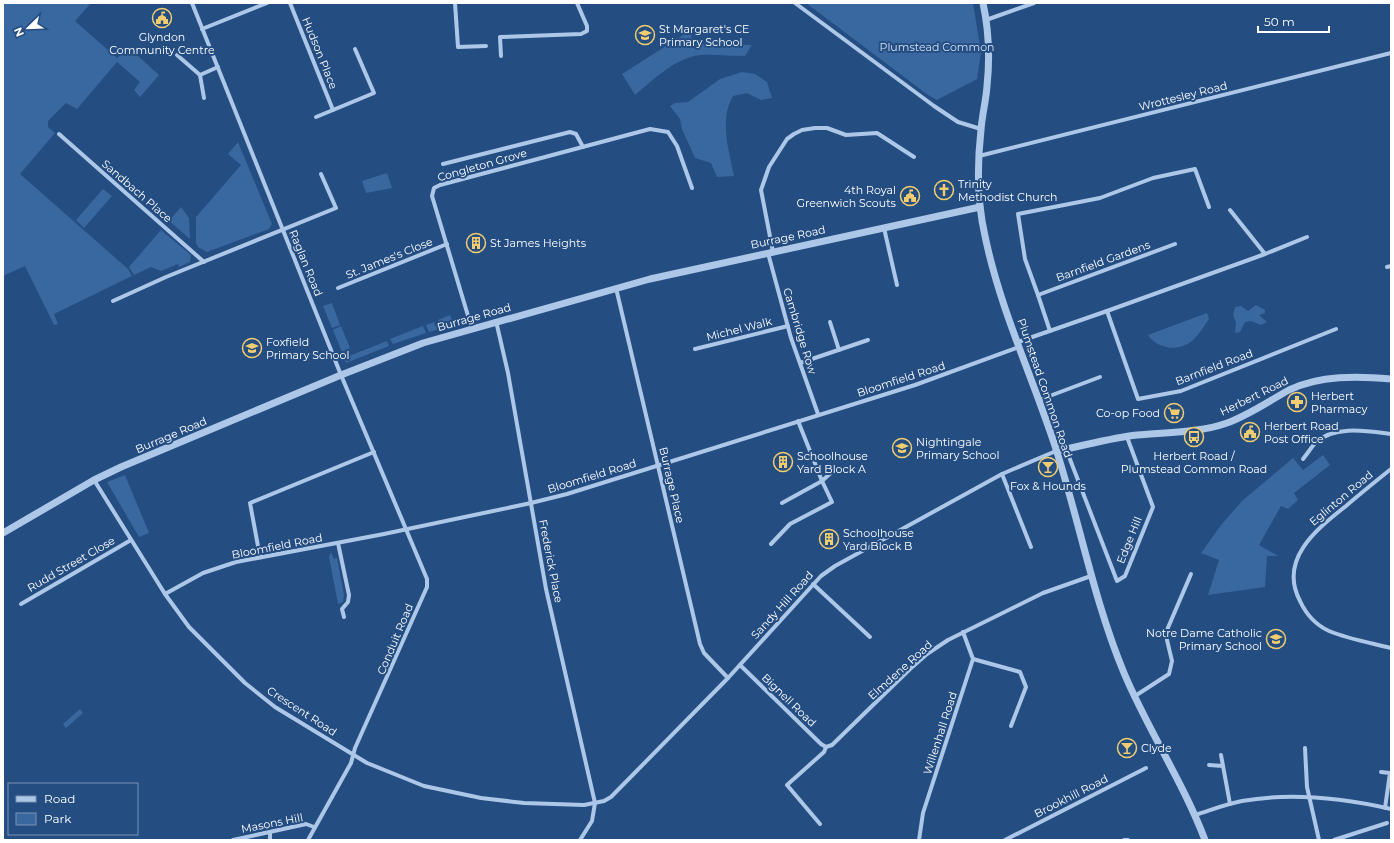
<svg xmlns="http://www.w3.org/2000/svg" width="1394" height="843" font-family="Montserrat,sans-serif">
  <rect width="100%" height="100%" fill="#244d82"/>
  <!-- green -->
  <g fill="#3967a0">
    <path d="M3 3H91L75 21 117 58 128 47 159 75 140 97 134 90 140 82 117 62 77 109 66 103 48 121V127L55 133 20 174 128 269 132 276 54 314 58 324 54 325 25 266 3 276Z"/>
    <path d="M806 3H973L981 52 977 79 937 100 928 95Z"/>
    <path d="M691 30 692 44 752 45 745 56C730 56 715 54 701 55 676 57 653 80 635 95L622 74Z"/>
    <path d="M742 72 755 74 767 82 772 98 761 100 747 93 733 96C719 120 729 151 734 176L717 177 711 163 695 158 682 129 680 119 670 106 675 103 688 102 720 79Z"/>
    <path d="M238 142 272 224 269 229 207 252 198 247 196 243V217L241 165 228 154Z"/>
    <path d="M387 173 392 188 366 193 362 181Z"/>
    <path d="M103 189 112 196 84 228 76 220Z"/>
    <path d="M181 207 189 218 190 239 169 221Z"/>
    <path d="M161 230 191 255 190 262 179 267 178 264 161 271 151 267 134 275 129 267Z"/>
    <path d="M332 303 340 325 332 328 323 306Z"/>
    <path d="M1256 305 1265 310V313L1259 315 1267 322 1261 325 1251 321 1245 322 1240 332 1235 333 1236 322 1233 315 1235 307 1241 306 1248 311Z"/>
    <path d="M1207 313 1209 319C1204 326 1199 335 1192 341 1179 352 1157 349 1148 335Z"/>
    <path d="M450 315 454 325 429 332 426 325 434 322 435 326 439 324 438 320Z"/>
    <path d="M341 326 350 348 342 352 333 330Z"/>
    <path d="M423 326 426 333 393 344 390 339Z"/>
    <path d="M387 341 389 346 346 363 344 358Z"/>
    <path d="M1323 455 1330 465 1294 493 1298 500 1288 509 1281 506 1259 545 1278 556H1267L1265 587 1208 595 1219 560 1201 553 1221 525 1242 501 1293 458 1303 470Z"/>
    <path d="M125 475 149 533 139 537 107 482Z"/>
    <path d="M331 552 334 559 337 558 344 595 343 602 338 604 329 557Z"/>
    <path d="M80 709 83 713 66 728 63 724Z"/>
  </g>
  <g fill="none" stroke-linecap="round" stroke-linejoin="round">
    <!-- minor -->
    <g stroke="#acc7e7" stroke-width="4">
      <path d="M192 3 341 375 427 579V587L355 748 351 763 308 840"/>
      <path d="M290 3 333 110 374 93 355 49"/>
      <path d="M455 3 458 47 486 46"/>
      <path d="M795 3 934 106 958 122 981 129"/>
      <path d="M986 20 1034 3"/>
      <path d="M202 29 267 3"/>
      <path d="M177 55 200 75"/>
      <path d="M501 56 500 37 581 34 587 31V26L577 3"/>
      <path d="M200 75 204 98"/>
      <path d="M200 75 218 67"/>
      <path d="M316 117 333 110"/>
      <path d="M59 134 204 262"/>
      <path d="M979 156 1391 53"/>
      <path d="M443 164 570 132 576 134 583 147"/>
      <path d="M1230 210 1265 254"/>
      <path d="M884 228 897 285"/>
      <path d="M773 252 761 190 769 167 787 139 794 134 802 130 815 128H827L846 135 877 133 914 157"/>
      <path d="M768 253 791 338 818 414"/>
      <path d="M1387 267 1391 266"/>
      <path d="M338 288 447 244"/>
      <path d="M616 288 700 644 704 653 728 678"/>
      <path d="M1038 295 1025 259 1018 214 1100 198 1153 178 1195 169 1209 207"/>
      <path d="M113 301 166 277 336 208 321 174"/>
      <path d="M1107 311 1265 254 1307 237"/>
      <path d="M496 321 508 373 546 589 595 803 592 821 580 840"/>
      <path d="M830 322 839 350"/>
      <path d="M472 329 432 196 434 188 440 185 650 129 668 132 677 146 692 188"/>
      <path d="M1050 331 1038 295 1175 244"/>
      <path d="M1018 342 1107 311 1138 399 1181 391 1336 329"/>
      <path d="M695 349 788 326"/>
      <path d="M800 363 868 340"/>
      <path d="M1039 400 1100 377"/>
      <path d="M798 421 822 481 834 470"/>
      <path d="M1066 449 1117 581 1125 576 1153 507 1127 437"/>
      <path d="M1303 459C1307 454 1311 448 1315 443 1334 425 1367 431 1391 434"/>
      <path d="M1391 469C1376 481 1361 493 1346 506 1317 529 1278 559 1300 601 1306 614 1316 625 1329 631 1348 639 1371 643 1391 648"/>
      <path d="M1002 474 1031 547"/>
      <path d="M94 480 165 594 189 627 245 683 275 707 367 763 424 786 481 798 524 803 584 805 604 801 611 797 728 678 821 576 835 566 1002 474 1056 451"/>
      <path d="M338 543 349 595 348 602 342 609 344 617"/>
      <path d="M771 544 790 524 832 502 822 481 782 503"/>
      <path d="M260 557 250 503 374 452"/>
      <path d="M813 584 870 637"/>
      <path d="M165 594 203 573 236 562 384 534 531 503 567 494 915 385 1019 347"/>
      <path d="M21 604 131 540"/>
      <path d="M973 659 1020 672 1026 687 1011 726"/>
      <path d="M740 665 821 744 826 747"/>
      <path d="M1135 696 1169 674 1172 661 1167 640V630L1191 574"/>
      <path d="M1305 748 1307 787 1319 840"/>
      <path d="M1221 755 1230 804"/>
      <path d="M1209 765 1223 766"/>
      <path d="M1381 772 1390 773 1385 808"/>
      <path d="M1195 815C1211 810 1226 804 1242 801 1292 792 1342 798 1391 809"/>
      <path d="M820 824 787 785 824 752 826 747 832 745 910 669 927 654 948 640 1043 593 1091 576"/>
      <path d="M270 833V840"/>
      <path d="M233 840 306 824 314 827"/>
      <path d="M919 840 923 813 973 659 963 632"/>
      <path d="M1005 840 1146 768"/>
      <path d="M1124 840H1128"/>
      <path d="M1334 840 1387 823"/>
    </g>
    <!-- tertiary -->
    <g stroke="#acc7e7" stroke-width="7">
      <path d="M983 3C989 31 990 58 987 86 986 101 982 115 981 130 977 165 977 201 985 236 1000 309 1033 378 1056 449 1080 524 1094 601 1124 673 1148 730 1183 782 1205 840"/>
      <path d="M1056 451C1083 446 1110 438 1137 435 1167 432 1199 433 1227 423 1249 415 1269 401 1289 390 1320 375 1358 376 1391 379"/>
      <path d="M3 533 94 480 121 467 341 375 423 343 650 279 980 207"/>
    </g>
  </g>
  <!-- icons -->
  <defs>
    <g id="civic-ring" transform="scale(1)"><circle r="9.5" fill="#244d82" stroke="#f2cd70" stroke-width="1.5"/><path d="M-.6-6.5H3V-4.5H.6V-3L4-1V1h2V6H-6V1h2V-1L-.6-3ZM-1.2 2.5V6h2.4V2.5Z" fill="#f2cd70"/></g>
    <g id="school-ring" transform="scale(1)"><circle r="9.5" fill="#244d82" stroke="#f2cd70" stroke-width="1.5"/><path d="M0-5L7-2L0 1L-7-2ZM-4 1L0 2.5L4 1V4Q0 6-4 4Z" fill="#f2cd70"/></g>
    <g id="church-ring" transform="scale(1)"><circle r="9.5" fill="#244d82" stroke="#f2cd70" stroke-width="1.5"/><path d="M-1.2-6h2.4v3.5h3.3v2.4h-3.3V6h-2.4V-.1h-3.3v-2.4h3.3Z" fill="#f2cd70"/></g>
    <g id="building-ring" transform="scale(1)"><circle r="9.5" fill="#244d82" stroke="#f2cd70" stroke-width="1.5"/><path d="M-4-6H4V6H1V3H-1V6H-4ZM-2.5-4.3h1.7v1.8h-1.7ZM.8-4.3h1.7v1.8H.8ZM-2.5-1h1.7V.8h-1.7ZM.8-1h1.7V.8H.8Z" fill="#f2cd70"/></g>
    <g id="pharmacy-ring" transform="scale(1)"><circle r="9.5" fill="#244d82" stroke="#f2cd70" stroke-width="1.5"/><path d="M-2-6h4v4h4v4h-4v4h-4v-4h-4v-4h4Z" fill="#f2cd70"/></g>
    <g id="supermarket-ring" transform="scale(1)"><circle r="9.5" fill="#244d82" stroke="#f2cd70" stroke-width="1.5"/><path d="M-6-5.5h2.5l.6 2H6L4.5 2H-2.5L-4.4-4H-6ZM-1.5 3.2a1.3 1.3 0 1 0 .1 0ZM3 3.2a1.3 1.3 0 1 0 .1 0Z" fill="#f2cd70"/></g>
    <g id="bus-ring" transform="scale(1)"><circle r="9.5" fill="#244d82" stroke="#f2cd70" stroke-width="1.5"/><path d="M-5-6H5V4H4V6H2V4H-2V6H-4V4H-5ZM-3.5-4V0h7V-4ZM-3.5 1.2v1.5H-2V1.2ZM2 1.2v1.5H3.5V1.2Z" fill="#f2cd70"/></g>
    <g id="bar-ring" transform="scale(1)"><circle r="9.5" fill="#244d82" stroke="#f2cd70" stroke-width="1.5"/><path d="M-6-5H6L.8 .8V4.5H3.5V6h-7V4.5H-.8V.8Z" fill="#f2cd70"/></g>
  </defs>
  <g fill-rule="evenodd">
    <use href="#civic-ring" x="162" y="18"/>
    <use href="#school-ring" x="645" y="35"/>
    <use href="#church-ring" x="944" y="190"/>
    <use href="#civic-ring" x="910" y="196"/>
    <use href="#building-ring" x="476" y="243"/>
    <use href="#school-ring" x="252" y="348"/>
    <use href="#pharmacy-ring" x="1297" y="402"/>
    <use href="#supermarket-ring" x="1174" y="413"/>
    <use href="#civic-ring" x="1250" y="432"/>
    <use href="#bus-ring" x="1194" y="437"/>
    <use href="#school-ring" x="902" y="448"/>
    <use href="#building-ring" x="783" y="462"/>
    <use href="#bar-ring" x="1048" y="467"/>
    <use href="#building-ring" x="829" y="539"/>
    <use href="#school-ring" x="1276" y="639"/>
    <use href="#bar-ring" x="1127" y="748"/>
  </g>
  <g text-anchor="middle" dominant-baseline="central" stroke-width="4" stroke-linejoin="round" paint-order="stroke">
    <!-- poi labels -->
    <g font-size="11" fill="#fff" stroke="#244d82" text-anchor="start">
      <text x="659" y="29">St Margaret's CE<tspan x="659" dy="13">Primary School</tspan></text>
      <text x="162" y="37" text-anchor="middle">Glyndon<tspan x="162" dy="13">Community Centre</tspan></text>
      <text x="958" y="184">Trinity<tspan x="958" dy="13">Methodist Church</tspan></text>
      <text x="896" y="190" text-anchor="end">4th Royal<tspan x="896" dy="13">Greenwich Scouts</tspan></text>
      <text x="490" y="243">St James Heights</text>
      <text x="266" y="342">Foxfield<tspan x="266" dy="13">Primary School</tspan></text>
      <text x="1311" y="396">Herbert<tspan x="1311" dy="13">Pharmacy</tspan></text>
      <text x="1160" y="413" text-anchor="end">Co-op Food</text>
      <text x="1264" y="426">Herbert Road<tspan x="1264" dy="13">Post Office</tspan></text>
      <text x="916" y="442">Nightingale<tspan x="916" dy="13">Primary School</tspan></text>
      <text x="797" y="456">Schoolhouse<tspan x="797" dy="13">Yard Block A</tspan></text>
      <text x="1194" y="456" text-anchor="middle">Herbert Road /<tspan x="1194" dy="13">Plumstead Common Road</tspan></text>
      <text x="1048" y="486" text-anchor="middle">Fox &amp; Hounds</text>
      <text x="843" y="533">Schoolhouse<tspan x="843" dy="13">Yard Block B</tspan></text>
      <text x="1262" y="633" text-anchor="end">Notre Dame Catholic<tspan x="1262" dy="13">Primary School</tspan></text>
      <text x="1141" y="748">Clyde</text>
    </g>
    <!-- park labels -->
    <g font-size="11" fill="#d0e1f6" stroke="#244d82">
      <text x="937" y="47">Plumstead Common</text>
    </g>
    <!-- street labels -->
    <g font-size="11" fill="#fff" stroke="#244d82">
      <text transform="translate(320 53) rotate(68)">Hudson Place</text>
      <text transform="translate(1183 96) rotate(-14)">Wrottesley Road</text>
      <text transform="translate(482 165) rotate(-16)">Congleton Grove</text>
      <text transform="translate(137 191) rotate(41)">Sandbach Place</text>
      <text transform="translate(788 237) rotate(-12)">Burrage Road</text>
      <text transform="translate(389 258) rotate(-22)">St. James's Close</text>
      <text transform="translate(1103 261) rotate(-20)">Barnfield Gardens</text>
      <text transform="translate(306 263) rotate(68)">Raglan Road</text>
      <text transform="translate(474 317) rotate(-16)">Burrage Road</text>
      <text transform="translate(739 329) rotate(-14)">Michel Walk</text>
      <text transform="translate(800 331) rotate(73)">Cambridge Row</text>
      <text transform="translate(1214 367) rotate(-21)">Barnfield Road</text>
      <text transform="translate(901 379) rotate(-18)">Bloomfield Road</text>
      <text transform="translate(1045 388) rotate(71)">Plumstead Common Road</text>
      <text transform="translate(1254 396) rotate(-26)">Herbert Road</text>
      <text transform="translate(171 435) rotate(-23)">Burrage Road</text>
      <text transform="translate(592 476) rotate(-17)">Bloomfield Road</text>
      <text transform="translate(672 485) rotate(77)">Burrage Place</text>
      <text transform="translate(1341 498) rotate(-40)">Eglinton Road</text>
      <text transform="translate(1129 540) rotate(-68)">Edge Hill</text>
      <text transform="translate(277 546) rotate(-11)">Bloomfield Road</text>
      <text transform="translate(551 561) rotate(79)">Frederick Place</text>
      <text transform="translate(71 564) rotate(-30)">Rudd Street Close</text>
      <text transform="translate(782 605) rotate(-48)">Sandy Hill Road</text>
      <text transform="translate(395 639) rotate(-67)">Conduit Road</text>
      <text transform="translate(900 670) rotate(-42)">Elmdene Road</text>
      <text transform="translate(789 700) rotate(44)">Bignell Road</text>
      <text transform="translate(302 711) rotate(33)">Crescent Road</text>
      <text transform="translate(940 733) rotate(-72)">Willenhall Road</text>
      <text transform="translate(1071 796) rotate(-27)">Brookhill Road</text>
      <text transform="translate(272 823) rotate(-11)">Masons Hill</text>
    </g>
  </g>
  <!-- border -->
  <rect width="1394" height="843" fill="none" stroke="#ffffff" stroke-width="8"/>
  <!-- legend -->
  <rect x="8" y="783" width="130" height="52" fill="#244d82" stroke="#7c94b4"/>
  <rect x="16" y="796" width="20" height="6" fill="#acc7e7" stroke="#7c94b4"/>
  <text x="44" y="803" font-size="12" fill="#ffffff">Road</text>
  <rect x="16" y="813" width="20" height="12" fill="#3967a0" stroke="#7c94b4"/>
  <text x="44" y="823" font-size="12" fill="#ffffff">Park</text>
  <!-- north arrow -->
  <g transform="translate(28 28) rotate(247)" stroke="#244d82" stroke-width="3" paint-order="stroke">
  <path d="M0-3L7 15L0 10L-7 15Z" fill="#ffffff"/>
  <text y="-6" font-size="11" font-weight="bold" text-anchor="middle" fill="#ffffff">N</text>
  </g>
  <!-- scale -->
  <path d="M1258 26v6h71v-6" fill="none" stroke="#ffffff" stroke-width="2"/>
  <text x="1264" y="26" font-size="12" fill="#ffffff" stroke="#244d82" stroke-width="3" paint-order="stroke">50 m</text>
</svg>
